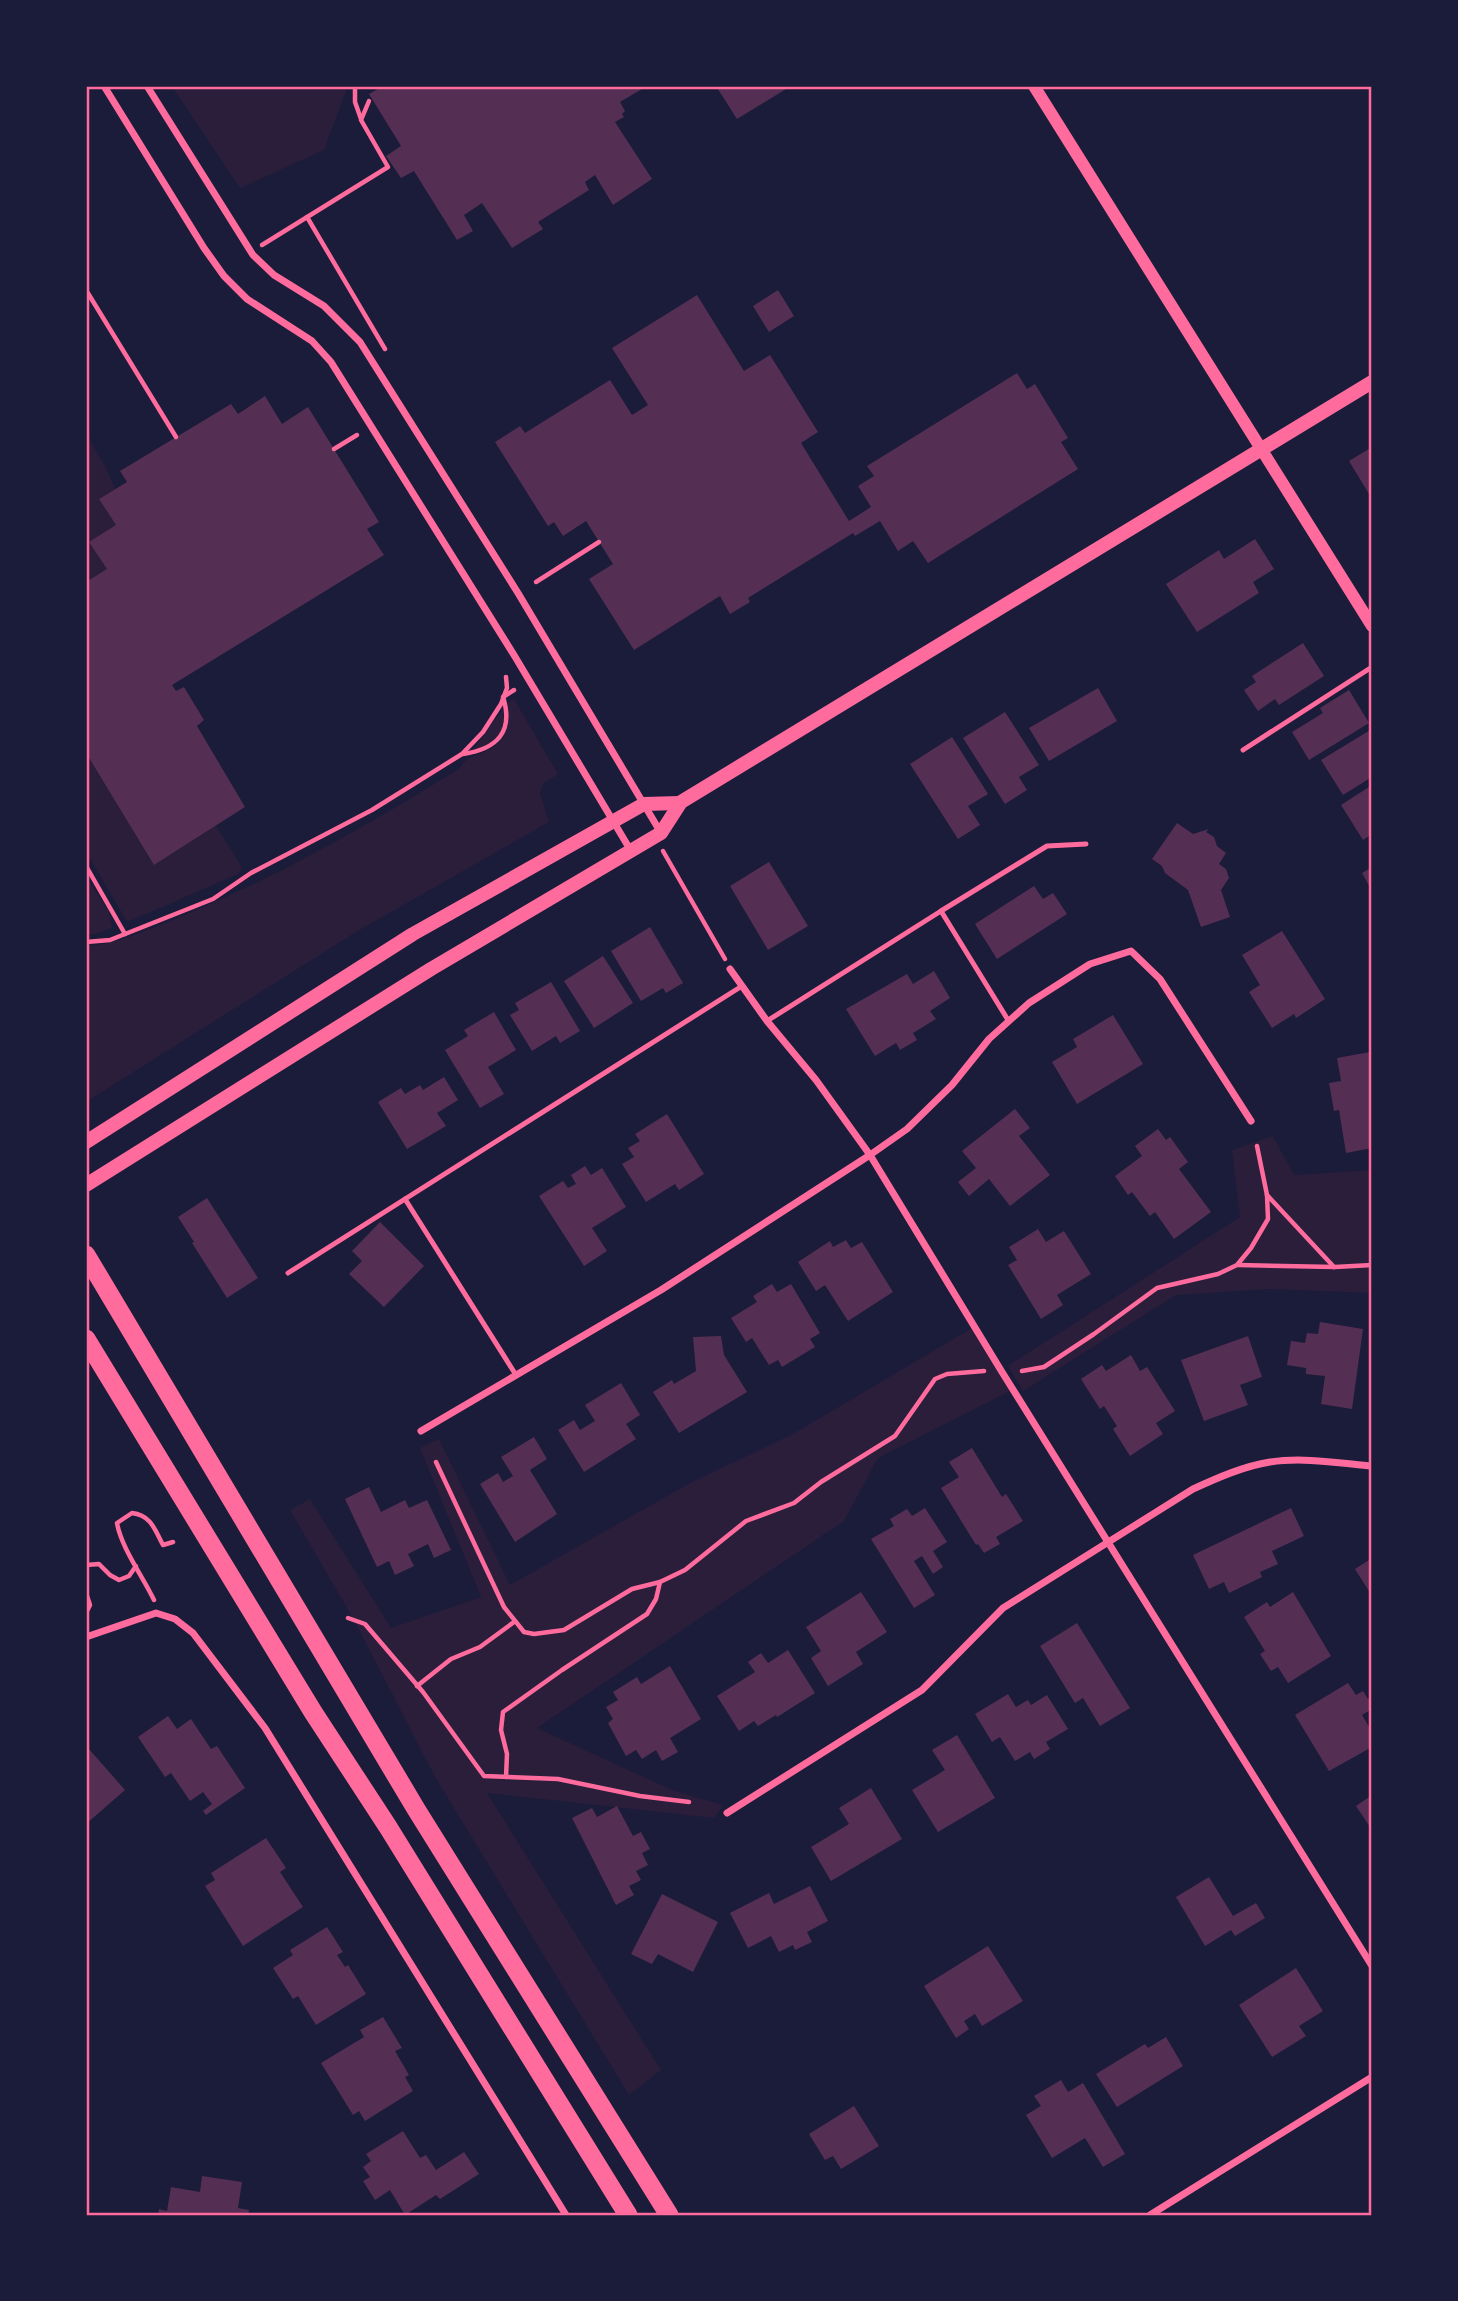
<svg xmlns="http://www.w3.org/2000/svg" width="1458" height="2301" font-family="'Crimson Pro',serif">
  <rect width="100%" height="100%" fill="#1b1b3a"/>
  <!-- green -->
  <g fill="#2a1e3b">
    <path d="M172 86H348L324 150 240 188Z"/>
    <path d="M88 437 107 470 115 489 99 499 116 525 107 569 86 582V439Z"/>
    <path d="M514 699 558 774 543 784 540 793 549 822 356 932 86 1102V946C118 944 147 930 177 918 276 878 370 824 460 768 465 759 468 759 477 755 506 744 510 732 508 703Z"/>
    <path d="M503 709C507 732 494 745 472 751Z"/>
    <path d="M86 754 154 865 216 826 242 867 238 874 130 921 126 920 91 860 86 854Z"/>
    <path d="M86 876 109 912 112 928 95 934H86Z"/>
    <path d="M1273 1136 1294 1175 1372 1170V1293L1269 1289 1176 1295 1023 1391 1008 1366 1240 1217 1232 1150Z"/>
    <path d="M972 1328 1010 1391 878 1458 844 1521 537 1728 672 1790 723 1805 714 1818 487 1793 661 2070 629 2095 435 1777 354 1620 290 1510 310 1499 391 1628 481 1597 420 1448 439 1439 510 1585 690 1483 793 1434Z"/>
  </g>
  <!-- building -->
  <g fill="#542f53">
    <path d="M383 86H647L620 102 625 111 622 114 624 117 615 122 652 179 613 205 595 175 585 182 589 190 538 222 543 229 512 248 482 203 464 215 473 231 457 240 414 171 401 178 386 156 401 146 369 94Z"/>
    <path d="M716 86H791L737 119Z"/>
    <path d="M778 290 794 316 769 332 753 306Z"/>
    <path d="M697 295 744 371 770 355 818 432 801 443 849 521 871 507 858 486 874 476 867 466 1017 373 1027 389 1035 384 1068 438 1061 442 1078 469 928 563 913 541 898 551 880 521 855 536 853 533 748 598 750 602 730 614 720 596 634 650 589 579 613 564 586 521 563 536 554 522 548 526 495 442 520 426 525 433 610 380 632 415 648 405 612 348Z"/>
    <path d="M265 396 282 424 308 407 379 522 367 529 384 555 172 685 176 691 184 687 204 720 197 726 245 807 154 865 86 753V582L107 569 89 542 116 525 99 499 127 482 120 471 231 404 238 414Z"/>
    <path d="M1372 447V499L1349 461Z"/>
    <path d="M1255 539 1274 569 1253 582 1259 593 1197 632 1166 584 1219 550 1224 559Z"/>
    <path d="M1303 643 1324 676 1279 705 1275 699 1258 711 1244 690 1256 682 1252 676Z"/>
    <path d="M1098 688 1117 721 1049 761 1029 728Z"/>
    <path d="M1349 690 1369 723 1309 760 1292 732 1323 713 1320 708Z"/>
    <path d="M1005 712 1039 765 1019 777 1027 790 1005 804 963 738Z"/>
    <path d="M1372 729V777L1343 795 1321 760Z"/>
    <path d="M952 737 988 794 968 806 980 825 958 839 910 764Z"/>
    <path d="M1372 785V834L1363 840 1341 805Z"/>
    <path d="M1177 823 1193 834 1209 829 1206 832 1214 837 1217 846 1226 853 1219 864 1226 869 1229 878 1221 890 1230 917 1201 927 1188 890 1165 873 1162 866 1152 859Z"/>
    <path d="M769 862 808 926 768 950 730 886Z"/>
    <path d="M1372 867V891L1362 873Z"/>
    <path d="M1034 886 1043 899 1053 893 1067 914 997 959 975 924Z"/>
    <path d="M650 927 683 983 666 993 663 988 641 1001 611 951Z"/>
    <path d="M1282 931 1325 999 1296 1018 1294 1014 1272 1028 1249 992 1260 985 1242 955Z"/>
    <path d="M603 956 633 1003 594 1028 564 981Z"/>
    <path d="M934 971 950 998 930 1011 936 1019 913 1033 917 1040 900 1050 896 1043 875 1056 846 1009 907 974 913 984Z"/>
    <path d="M551 982 580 1031 560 1043 556 1036 532 1051 510 1015 519 1010 515 1003Z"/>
    <path d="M494 1012 516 1050 488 1067 504 1094 480 1108 445 1050 468 1036 464 1030Z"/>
    <path d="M1113 1015 1143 1064 1077 1104 1052 1062 1077 1047 1073 1039Z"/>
    <path d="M1370 1052 1372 1064V1148L1346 1153 1339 1110 1334 1111 1329 1083 1341 1081 1337 1058Z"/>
    <path d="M444 1077 458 1100 437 1113 446 1126 407 1149 378 1102 401 1088 405 1094 420 1085 423 1090Z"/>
    <path d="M1015 1109 1030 1128 1019 1136 1050 1175 1010 1206 989 1179 969 1196 958 1182 976 1168 962 1151Z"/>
    <path d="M667 1114 704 1174 679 1190 675 1184 646 1202 622 1164 634 1157 628 1148 640 1141 635 1134Z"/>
    <path d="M1158 1129 1166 1140 1170 1137 1188 1162 1179 1169 1211 1212 1174 1239 1155 1212 1150 1216 1132 1192 1128 1195 1115 1176 1142 1156 1135 1146Z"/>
    <path d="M585 1166 591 1175 602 1168 626 1207 592 1228 607 1251 584 1266 539 1196 563 1181 568 1188 576 1184 571 1175Z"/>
    <path d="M207 1198 258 1278 227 1298 192 1243 194 1242 178 1217Z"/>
    <path d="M380 1222 424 1266 384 1307 349 1274 362 1261 352 1251Z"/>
    <path d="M1038 1229 1046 1242 1064 1231 1091 1274 1057 1295 1063 1305 1041 1319 1008 1265 1017 1260 1009 1247Z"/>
    <path d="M846 1240 851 1248 862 1242 893 1292 848 1321 825 1285 816 1291 798 1262 830 1241 833 1247Z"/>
    <path d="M772 1284 777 1292 791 1284 820 1333 810 1339 815 1347 782 1367 778 1360 769 1365 752 1338 746 1342 731 1318 757 1302 753 1296Z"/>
    <path d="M1320 1322 1363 1329 1352 1409 1321 1404 1325 1376 1306 1374V1368L1287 1365 1291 1341 1305 1343 1307 1333 1318 1334Z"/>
    <path d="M721 1336 724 1355 747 1392 679 1433 653 1392 672 1380 674 1384 696 1371 693 1337Z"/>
    <path d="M1248 1336 1262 1377 1240 1385 1248 1405 1204 1421 1181 1360Z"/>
    <path d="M1131 1355 1140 1371 1147 1367 1175 1411 1156 1423 1163 1434 1130 1456 1113 1429 1117 1426 1104 1406 1100 1409 1081 1379 1102 1365 1106 1371Z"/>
    <path d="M621 1383 640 1415 626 1424 636 1439 584 1472 558 1430 574 1420 580 1430 595 1421 585 1405Z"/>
    <path d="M534 1437 547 1459 530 1470 557 1514 515 1542 480 1484 498 1473 503 1482 513 1476 501 1457Z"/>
    <path d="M972 1448 1002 1497 1006 1494 1023 1521 996 1537 1000 1544 984 1553 978 1544 976 1545 941 1488 959 1477 949 1462Z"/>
    <path d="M369 1487 381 1512 405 1500 409 1508 427 1500 451 1550 434 1558 428 1544 408 1554 414 1566 395 1575 389 1561 377 1567 345 1499Z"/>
    <path d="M925 1508 947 1542 933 1551 943 1567 933 1574 922 1556 914 1561 935 1595 914 1608 871 1539 894 1526 890 1519 907 1509 912 1516Z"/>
    <path d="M1291 1508 1304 1536 1272 1551 1278 1564 1260 1572 1262 1577 1229 1593 1224 1582 1209 1589 1193 1555Z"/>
    <path d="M1372 1558V1596L1355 1569Z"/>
    <path d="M861 1592 887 1632 856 1652 863 1664 828 1686 811 1658 821 1651 806 1627Z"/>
    <path d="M1293 1592 1331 1656 1288 1683 1278 1667 1271 1671 1260 1654 1265 1651 1244 1617 1267 1602 1270 1607Z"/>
    <path d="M1077 1623 1130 1708 1100 1726 1083 1698 1075 1703 1040 1646Z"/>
    <path d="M788 1650 815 1693 777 1717 776 1715 758 1726 754 1721 739 1731 717 1696 755 1672 748 1662 761 1653 768 1663Z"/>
    <path d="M670 1666 701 1719 670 1738 678 1752 662 1761 656 1750 642 1759 636 1750 626 1756 608 1723 613 1719 606 1707 618 1700 613 1692 637 1677 641 1684Z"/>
    <path d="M1348 1683 1356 1695 1363 1691 1368 1699 1372 1697V1709L1362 1715 1372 1732V1747L1329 1771 1295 1715Z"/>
    <path d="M1008 1694 1016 1707 1028 1700 1031 1705 1047 1695 1068 1729 1046 1742 1050 1749 1034 1759 1030 1752 1015 1761 1000 1737 992 1742 975 1714Z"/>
    <path d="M168 1716 177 1729 191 1719 211 1749 217 1746 245 1788 206 1815 203 1811 212 1804 203 1792 190 1801 171 1773 165 1777 138 1737Z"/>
    <path d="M957 1735 995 1798 938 1832 912 1790 945 1770 932 1750Z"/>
    <path d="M88 1748 125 1790 86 1824V1751Z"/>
    <path d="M871 1788 902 1839 831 1881 811 1847 849 1824 839 1808Z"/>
    <path d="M1372 1795V1830L1356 1806Z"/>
    <path d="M617 1806 633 1836 641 1832 650 1849 642 1853 648 1865 636 1871 641 1880 629 1886 634 1895 616 1905 572 1818 592 1808 597 1817Z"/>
    <path d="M266 1838 286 1868 280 1872 303 1907 243 1946 205 1886 215 1880 211 1873Z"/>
    <path d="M1209 1877 1233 1916 1256 1903 1265 1918 1235 1936 1231 1930 1205 1946 1176 1897Z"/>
    <path d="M810 1886 828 1921 807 1932 812 1942 795 1950 793 1945 779 1952 771 1936 748 1948 730 1913 769 1893 774 1904Z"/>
    <path d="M662 1894 718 1922 693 1972 658 1954 652 1964 631 1954Z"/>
    <path d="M327 1927 343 1952 337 1955 345 1967 348 1965 366 1994 316 2025 298 1996 293 1999 273 1968 293 1955 290 1950Z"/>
    <path d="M988 1946 1023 2001 982 2026 975 2014 964 2021 969 2029 956 2038 924 1986Z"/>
    <path d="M1296 1968 1323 2011 1299 2026 1306 2036 1272 2057 1239 2005Z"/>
    <path d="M383 2017 402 2048 395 2051 409 2075 405 2077 413 2091 365 2121 359 2111 353 2115 321 2063 364 2037 360 2030Z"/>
    <path d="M1166 2037 1183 2066 1117 2107 1096 2074 1145 2044 1148 2048Z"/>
    <path d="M1061 2080 1068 2092 1083 2083 1125 2154 1103 2167 1085 2138 1052 2158 1026 2115 1041 2106 1034 2096Z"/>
    <path d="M854 2106 879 2146 841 2169 833 2156 825 2160 809 2134Z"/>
    <path d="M403 2131 420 2158 426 2155 436 2170 464 2152 479 2174 440 2199 436 2195 405 2215 390 2190 375 2200 363 2181 370 2177 363 2167 371 2161 366 2154Z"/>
    <path d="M202 2176 242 2182 238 2208 249 2210 248 2215H158L159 2209 167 2211 171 2187 200 2192Z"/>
  </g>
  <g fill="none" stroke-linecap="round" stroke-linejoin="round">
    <!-- path -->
    <g stroke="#ff6b9d" stroke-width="4.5">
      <path d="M355 86V102L361 119"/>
      <path d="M307 217 385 349"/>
      <path d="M262 245 388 167 361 120 369 101"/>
      <path d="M86 290 176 437"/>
      <path d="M334 449 357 435"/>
      <path d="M536 582 599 542"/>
      <path d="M463 754C497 749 514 732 503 697L514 690"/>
      <path d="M663 851 725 959"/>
      <path d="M86 866 125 934"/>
      <path d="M86 942 110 940 213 899 251 873 372 810 462 754 483 732 501 704 507 688 506 677"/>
      <path d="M1267 1195 1334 1267"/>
      <path d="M1238 1265 1335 1267 1372 1265"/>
      <path d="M1022 1371 1044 1367 1094 1334 1157 1288 1218 1274 1237 1265 1251 1248 1268 1219 1267 1195 1257 1146"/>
      <path d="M436 1462 504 1607 524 1632 534 1634 564 1630 632 1589 660 1582 685 1570 746 1521 794 1503 821 1482 895 1436 935 1379 947 1374 984 1371"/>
      <path d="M86 1565 99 1564 110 1575 119 1580 129 1576 136 1566"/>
      <path d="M86 1593 90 1605 86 1613"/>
      <path d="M154 1600C143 1577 121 1547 117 1523L132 1513C151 1515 155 1530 163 1545L173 1542"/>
      <path d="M348 1618 365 1624 423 1692 484 1776 558 1779 640 1796 689 1802"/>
      <path d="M417 1686 451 1659 480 1647 514 1622"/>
      <path d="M506 1777 507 1754 501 1730 503 1712 562 1670 647 1614 656 1599 660 1582"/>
    </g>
    <!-- service -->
    <g stroke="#ff6b9d" stroke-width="5">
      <path d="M1243 750 1372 667"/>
      <path d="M1008 1020 941 911 1047 846 1086 844"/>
      <path d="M767 1021 941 911"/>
      <path d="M405 1199 516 1375"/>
      <path d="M288 1273 742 986"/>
    </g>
    <!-- minor -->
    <g stroke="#ff6b9d" stroke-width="7">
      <path d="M104 86 204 248 224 276 247 299 312 341 331 362 514 655 631 851"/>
      <path d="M147 86 253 255 274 275 324 306 360 342 518 593 661 833"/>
      <path d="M730 969 767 1021 816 1080 870 1155 1002 1372 1372 1966"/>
      <path d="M421 1431 661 1290 870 1155 907 1129 952 1085 989 1039 1029 1003 1090 964 1131 951 1160 979 1251 1121"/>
      <path d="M86 1637 156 1613 175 1619 193 1633 265 1728 566 2215"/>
      <path d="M727 1813 922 1690 1003 1608 1193 1489C1217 1478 1244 1466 1270 1462 1303 1457 1339 1463 1372 1466"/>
      <path d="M1150 2215 1372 2077"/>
    </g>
    <!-- tertiary -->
    <path stroke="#ff6b9d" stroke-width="12" d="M1034 86 1372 626"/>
    <!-- secondary -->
    <g stroke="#ff6b9d" stroke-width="14">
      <path d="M86 1142 413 934 644 804 679 803"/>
      <path d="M86 1185 431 969 661 833 681 802 1372 382"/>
    </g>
    <!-- trunk -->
    <g stroke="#ff6b9d" stroke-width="19">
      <path d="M86 1255 416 1809 669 2215"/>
      <path d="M86 1339 313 1712 388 1827 628 2215"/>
    </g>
  </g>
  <!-- border -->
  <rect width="1458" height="2301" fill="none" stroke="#1b1b3a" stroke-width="175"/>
  <rect x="88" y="88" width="1282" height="2126" fill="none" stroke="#ff6b9d" stroke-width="2.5"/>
</svg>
